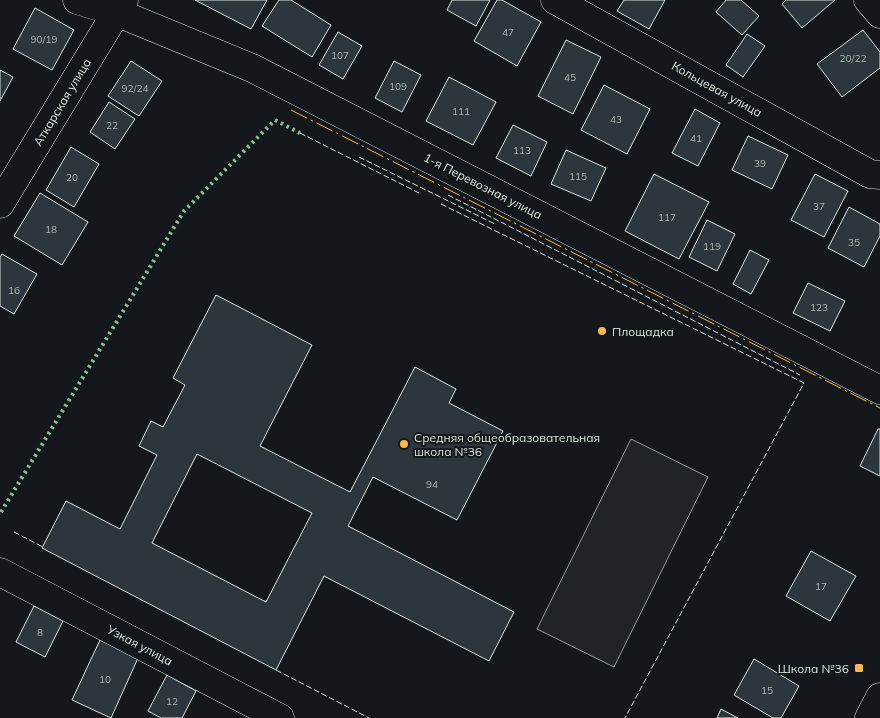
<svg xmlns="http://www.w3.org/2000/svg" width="880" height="718" font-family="Mulish,sans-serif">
  <rect width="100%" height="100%" fill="#14181c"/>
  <!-- green -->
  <path fill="#202428" stroke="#939e99" d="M631 439 708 477 614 667 537 629Z"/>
  <!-- building -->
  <g fill="#2c363c" stroke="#d8e6dc" fill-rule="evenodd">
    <path d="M195 0H267L251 29Z"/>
    <path d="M279 0H291L331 25 312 57 262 26Z"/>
    <path d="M452 0H490L476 26 447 10Z"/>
    <path d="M497 0H502L541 22 517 66 474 41Z"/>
    <path d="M624 0H665L649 29 617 11Z"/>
    <path d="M726 0H741L759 16 742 35 716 12Z"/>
    <path d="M786 0H835L802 28 782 4Z"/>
    <path d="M35 8 74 30 52 70 13 49Z"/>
    <path d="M863 30 880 52V68L842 97 817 64Z"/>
    <path d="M338 32 362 46 343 79 319 65Z"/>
    <path d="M747 34 765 46 743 77 726 65Z"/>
    <path d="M566 40 601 57 573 114 538 96Z"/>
    <path d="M131 61 162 81 139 116 108 96Z"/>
    <path d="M394 61 421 75 402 112 375 98Z"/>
    <path d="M0 70 13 77 0 101Z"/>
    <path d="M449 77 496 102 473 145 426 121Z"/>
    <path d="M604 85 650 109 627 154 581 130Z"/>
    <path d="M109 102 135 119 115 149 90 132Z"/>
    <path d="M695 109 720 123 698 166 672 153Z"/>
    <path d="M513 125 547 142 531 176 496 158Z"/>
    <path d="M748 136 788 155 772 189 732 170Z"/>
    <path d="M71 147 99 164 74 207 46 190Z"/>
    <path d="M566 150 606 168 591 201 551 184Z"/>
    <path d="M654 174 709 202 679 259 625 231Z"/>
    <path d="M815 174 848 191 824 237 791 220Z"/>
    <path d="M40 193 88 222 62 265 14 236Z"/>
    <path d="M849 207 880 224V236L864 267 828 248Z"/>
    <path d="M707 220 735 234 717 271 689 257Z"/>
    <path d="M750 250 769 260 751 294 733 284Z"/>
    <path d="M2 254 37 274 14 314 0 306V257Z"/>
    <path d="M808 283 845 301 830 331 793 313Z"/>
    <path d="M216 295 312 345 260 446 350 492 415 367 456 389 449 403 503 431 457 520 373 477 348 526 514 612 489 661 324 576 276 670 42 548 66 501 120 529 157 455 139 446 151 421 163 427 185 385 173 378ZM197 454 312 513 266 602 152 543Z"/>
    <path d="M878 429H880V476L860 466Z"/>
    <path d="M811 551 856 576 830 621 786 596Z"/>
    <path d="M34 606 63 621 45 657 16 642Z"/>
    <path d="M100 640 138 658 111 718 72 700Z"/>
    <path d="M754 659 799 686 781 718H773L734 695Z"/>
    <path d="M167 675 196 691 182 718H161L148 711Z"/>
    <path d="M721 709 738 718H717Z"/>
  </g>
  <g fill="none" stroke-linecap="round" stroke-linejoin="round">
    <!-- minor casing -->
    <g stroke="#d8e6dc" stroke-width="29">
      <g id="minor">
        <path d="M555 0 870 174 880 175"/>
        <path d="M868 0 880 14"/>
        <path d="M0 204 124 0"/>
        <path d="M0 572 280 718"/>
      </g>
    </g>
    <!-- major casing -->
    <g stroke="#d8e6dc" stroke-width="29">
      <g id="major">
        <path d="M77 0 116 12 252 68 880 390"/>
        <path d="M869 718 880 697"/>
      </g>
    </g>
    <!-- minor -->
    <use href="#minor" stroke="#14181c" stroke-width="28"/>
    <!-- major -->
    <use href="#major" stroke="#14181c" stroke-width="28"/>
    <!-- hedge -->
    <path stroke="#8ac095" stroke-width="4" stroke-dasharray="2.5 4" stroke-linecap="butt" d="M1 512 184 211 275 120 300 133"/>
    <!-- fence -->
    <g stroke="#d8e6dc" stroke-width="1" stroke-dasharray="6 2.5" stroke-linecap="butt">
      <path d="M300 133 419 193"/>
      <path d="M359 157 495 224"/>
      <path d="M448 195 800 375"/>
      <path d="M441 204 804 383 625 718"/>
      <path d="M14 532 43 547"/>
      <path d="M276 670 369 718"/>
    </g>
    <!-- power -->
    <path stroke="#ffb74d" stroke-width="1" stroke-dasharray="18 4 2.5 4" stroke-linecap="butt" d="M291 110 880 408"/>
  </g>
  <!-- markers -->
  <g fill="#ffb74d" stroke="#14181c" stroke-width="2">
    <circle cx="602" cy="331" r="5"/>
    <circle cx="404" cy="444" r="5"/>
    <rect x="854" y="663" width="10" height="10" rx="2.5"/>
  </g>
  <g text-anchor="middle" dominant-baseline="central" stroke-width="4" stroke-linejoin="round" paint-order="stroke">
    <!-- number labels -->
    <g font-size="10" fill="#adbab4">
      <text x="508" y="32">47</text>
      <text x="44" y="39">90/19</text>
      <text x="340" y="55">107</text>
      <text x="853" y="58">20/22</text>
      <text x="570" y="77">45</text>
      <text x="398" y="86">109</text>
      <text x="135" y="88">92/24</text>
      <text x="461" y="111">111</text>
      <text x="616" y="119">43</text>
      <text x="112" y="125">22</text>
      <text x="696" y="138">41</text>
      <text x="522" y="150">113</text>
      <text x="760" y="163">39</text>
      <text x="578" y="176">115</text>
      <text x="72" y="177">20</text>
      <text x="819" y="206">37</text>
      <text x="667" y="217">117</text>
      <text x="51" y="229">18</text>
      <text x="854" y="242">35</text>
      <text x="712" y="246">119</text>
      <text x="14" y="290">16</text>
      <text x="819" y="307">123</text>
      <text x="432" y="484">94</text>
      <text x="821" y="586">17</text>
      <text x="40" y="632">8</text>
      <text x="105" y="679">10</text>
      <text x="767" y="690">15</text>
      <text x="172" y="701">12</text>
    </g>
    <!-- street labels -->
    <g font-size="12" fill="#d8e6dc" stroke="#14181c">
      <text transform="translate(717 89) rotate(29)">Кольцевая улица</text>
      <text transform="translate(62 102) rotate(-59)">Аткарская улица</text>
      <text transform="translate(483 186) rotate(27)">1-я Перевозная улица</text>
      <text transform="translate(140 645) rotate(28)">Узкая улица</text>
    </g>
    <!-- poi labels -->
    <g font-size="12" fill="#d8e6dc" stroke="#14181c" text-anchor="start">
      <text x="612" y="331">Площадка</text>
      <text x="414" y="437">Средняя общеобразовательная<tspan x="414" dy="14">школа №36</tspan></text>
      <text x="849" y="668" text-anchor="end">Школа №36</text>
    </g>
  </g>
</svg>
